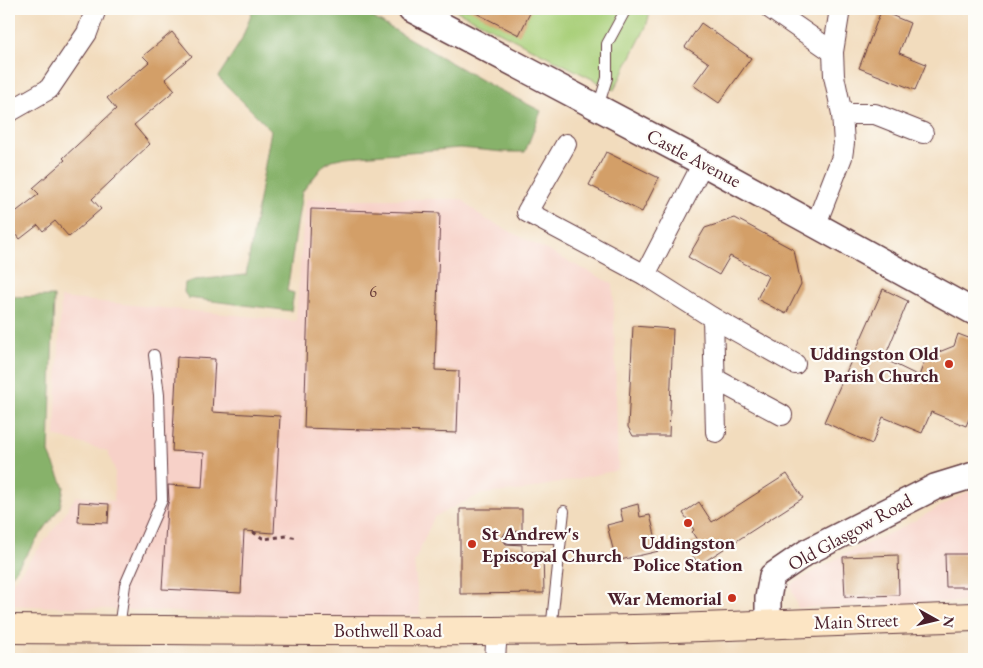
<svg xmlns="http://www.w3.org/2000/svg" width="983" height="668" font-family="'EB Garamond',serif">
  <rect width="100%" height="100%" fill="#fdfcf7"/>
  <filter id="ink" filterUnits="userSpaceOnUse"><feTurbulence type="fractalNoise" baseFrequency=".02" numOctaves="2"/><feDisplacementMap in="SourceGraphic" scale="10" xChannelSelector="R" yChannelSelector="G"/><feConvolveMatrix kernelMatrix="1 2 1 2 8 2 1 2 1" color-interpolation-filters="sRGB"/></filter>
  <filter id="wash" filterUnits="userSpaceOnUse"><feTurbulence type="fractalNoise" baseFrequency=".0096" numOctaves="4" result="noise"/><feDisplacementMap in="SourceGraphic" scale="20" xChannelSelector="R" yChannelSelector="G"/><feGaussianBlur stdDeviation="1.12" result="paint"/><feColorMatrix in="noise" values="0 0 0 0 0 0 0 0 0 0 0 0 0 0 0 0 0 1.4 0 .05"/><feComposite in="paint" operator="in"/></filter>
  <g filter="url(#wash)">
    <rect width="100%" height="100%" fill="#f2dcbd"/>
    <!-- built -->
    <g fill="#f7d1c8">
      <path d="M305 199H462L482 217 613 284 618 470 524 490 481 494 434 517 414 563 420 615 354 619 9 605V587L60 521 76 496 114 501 115 470 107 451 55 436 61 298 296 321Z"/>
      <path d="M974 490V601L798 608 790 585 845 554 901 528 965 493Z"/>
    </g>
    <!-- green -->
    <path fill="#aad07b" stroke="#7a7853" d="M453 9H651L646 27 614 90Z"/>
    <!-- forest -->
    <g fill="#87b26b" stroke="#68684b">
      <path d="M253 9H358L488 84 541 111 525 152H504L460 148 346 157 331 160 324 165 302 192 287 291 294 293 291 311 188 298 184 292 185 283 195 280 246 275 271 130 218 77 241 41Z"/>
      <path d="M54 296 49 453 64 487 60 507 9 579V297Z"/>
    </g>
    <g id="blocks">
      <!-- building -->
      <g fill="#d39f67">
        <path d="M468 9H532L519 35Z"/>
        <path d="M881 11 910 23 899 53 926 64 915 90 859 68Z"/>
        <path d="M701 23 751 58 719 103 693 85 709 63 685 47Z"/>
        <path d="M172 32 192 56 165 79 175 90 134 125 150 144 92 199 101 209 69 237 55 221 43 231 38 225 20 239 9 225V217L39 194 33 188 65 160 63 158 116 109 107 98 149 62 143 56Z"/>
        <path d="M606 152 659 178 642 212 589 185Z"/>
        <path d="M311 209 440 213 435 370 459 371 457 433 304 428Z"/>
        <path d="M735 218 794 250 801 284 786 314 757 299 768 276 730 256 719 275 688 257 705 228Z"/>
        <path d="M883 289 908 301 884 359 919 376 925 360 934 354 954 346 958 334 974 340V407L966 426 931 412 922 433 883 417 872 444 824 422Z"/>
        <path d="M633 326 673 329 669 436H633L628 427Z"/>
        <path d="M177 357 215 359 212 412 280 416 274 533 244 531 241 593 162 589 167 507 169 500 168 485 202 487 204 453 172 451Z"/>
        <path d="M787 474 803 498 699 565 686 546 697 540 692 532 694 530 683 513 699 502 712 522Z"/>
        <path d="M79 502 109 504 108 523 78 522Z"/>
        <path d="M638 504 640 517 650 515 659 551 616 561 607 525 623 521 620 509Z"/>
        <path d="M460 509H522V531L506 532 502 538 506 544 522 545V552H543L544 593 460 594Z"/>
        <path d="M945 554H974V587H946Z"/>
        <path d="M898 555 899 595 845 597 843 557Z"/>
      </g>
    </g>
  </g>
  <g filter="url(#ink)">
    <use href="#blocks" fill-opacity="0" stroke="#633b41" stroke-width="1"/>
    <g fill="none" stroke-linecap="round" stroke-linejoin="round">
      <!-- service casing -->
      <g stroke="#633b41" stroke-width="12">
        <g id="service">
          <path d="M598 107 607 78V44L626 9"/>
          <path d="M509 538H561"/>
          <path d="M119 628 125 585 162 500 159 395 154 355"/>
          <path d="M551 630 564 511"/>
        </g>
      </g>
      <!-- minor casing -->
      <g stroke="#633b41" stroke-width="22">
        <g id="minor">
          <path d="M771 9 833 52"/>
          <path d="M9 112 49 89 87 33 96 9"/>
          <path d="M842 114H875L923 133"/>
          <path d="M566 144 527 212 645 275 713 318 795 364"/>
          <path d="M816 224 842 157 844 143 842 114 834 76 833 52 840 9"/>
          <path d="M645 275 703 163"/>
          <path d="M713 318 716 432"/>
          <path d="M715 379 782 415"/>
          <path d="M495 659 497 630"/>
        </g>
      </g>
      <!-- tertiary casing -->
      <g stroke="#633b41" stroke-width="28">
        <g id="tertiary">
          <path d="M411 9 703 163 974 312"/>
          <path d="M768 624V598L772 576 807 552 935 487 974 475"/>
        </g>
      </g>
      <!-- secondary casing -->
      <g stroke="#633b41" stroke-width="30">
        <path id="secondary" d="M9 629C230 630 452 634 674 628 774 625 874 621 974 617"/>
      </g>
      <!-- path -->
      <path stroke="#633b41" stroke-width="3" stroke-dasharray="4 4" stroke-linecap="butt" d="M253 532 264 539 287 536 298 538"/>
      <!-- service -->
      <use href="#service" stroke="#fff" stroke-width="10"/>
      <!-- minor -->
      <use href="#minor" stroke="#fff" stroke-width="20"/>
      <!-- tertiary -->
      <use href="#tertiary" stroke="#fff" stroke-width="25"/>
      <!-- secondary -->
      <use href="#secondary" stroke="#fce5c4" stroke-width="28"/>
    </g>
  </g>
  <!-- markers -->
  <g fill="#c8321e" stroke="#fdfcf7" stroke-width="2">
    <circle cx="949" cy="364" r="5"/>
    <circle cx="688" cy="523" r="5"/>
    <circle cx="472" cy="544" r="5"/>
    <circle cx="732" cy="598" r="5"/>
  </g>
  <g text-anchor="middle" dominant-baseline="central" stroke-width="4.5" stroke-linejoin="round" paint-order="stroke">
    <!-- number labels -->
    <g font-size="16" fill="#6c3f3a">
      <text x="373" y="291">6</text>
    </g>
    <!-- street labels -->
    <g font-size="19" fill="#4a1f2b" stroke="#fdfcf7">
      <text transform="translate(694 158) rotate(28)">Castle Avenue</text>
      <text transform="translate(850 532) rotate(-29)">Old Glasgow Road</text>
      <text transform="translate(856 621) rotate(-2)">Main Street</text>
      <text x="388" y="630">Bothwell Road</text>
    </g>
    <!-- poi labels -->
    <g font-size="19" font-weight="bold" fill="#4a1f2b" stroke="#fdfcf7" text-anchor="end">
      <text x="939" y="353">Uddingston Old<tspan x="939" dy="22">Parish Church</tspan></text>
      <text x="482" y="533" text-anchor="start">St Andrew's<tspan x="482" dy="22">Episcopal Church</tspan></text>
      <text x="688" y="542" text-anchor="middle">Uddingston<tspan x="688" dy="22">Police Station</tspan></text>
      <text x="722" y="598">War Memorial</text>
    </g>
  </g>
  <!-- margin -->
  <rect width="983" height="668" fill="none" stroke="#fdfcf7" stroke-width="30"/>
  <!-- north arrow -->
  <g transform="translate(936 620) rotate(98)" stroke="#fdfcf7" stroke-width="4" paint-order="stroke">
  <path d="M0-4L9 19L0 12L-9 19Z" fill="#4a1f2b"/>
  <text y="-8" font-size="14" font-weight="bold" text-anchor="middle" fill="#4a1f2b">N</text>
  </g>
</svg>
